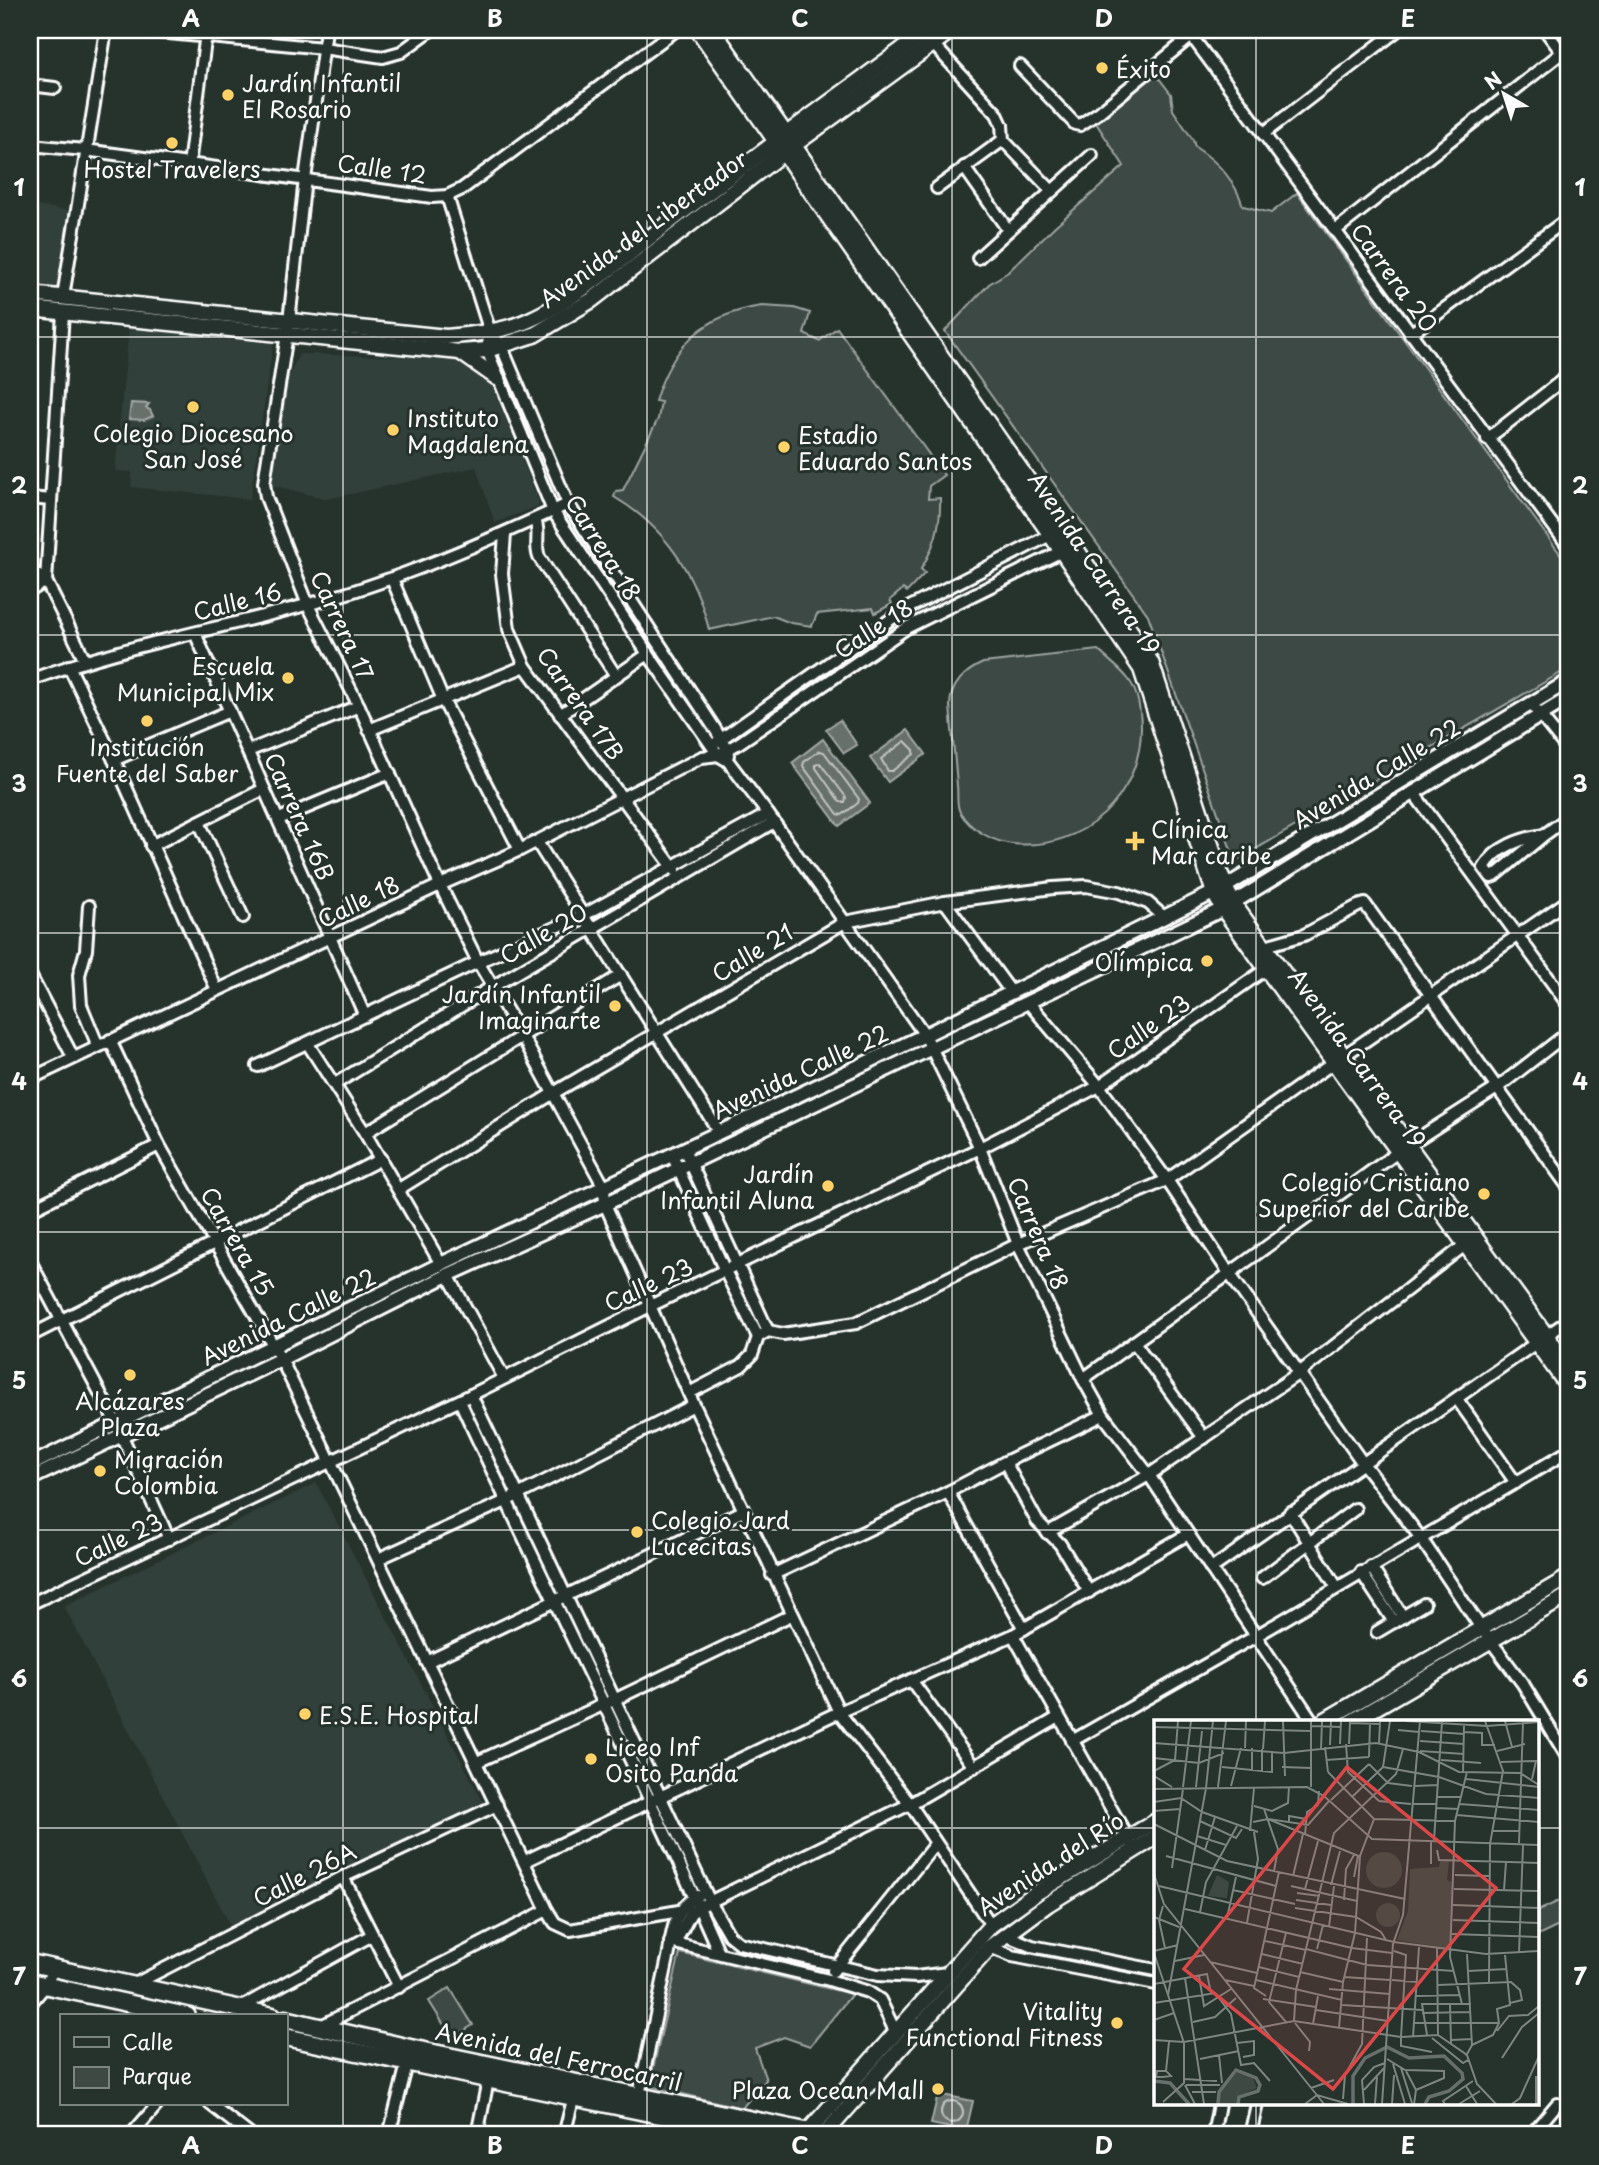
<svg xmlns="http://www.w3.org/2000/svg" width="1599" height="2165" font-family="'Playpen Sans',sans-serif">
  <rect width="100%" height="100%" fill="#26332d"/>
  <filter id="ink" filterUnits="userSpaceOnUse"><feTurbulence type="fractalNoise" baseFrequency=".0143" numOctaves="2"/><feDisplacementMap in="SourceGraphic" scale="14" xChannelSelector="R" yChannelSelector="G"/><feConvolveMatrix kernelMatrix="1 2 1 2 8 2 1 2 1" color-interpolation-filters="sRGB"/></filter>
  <g filter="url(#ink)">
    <!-- built -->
    <g fill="#333f3a">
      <path d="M30 205 72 211 59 289 30 288Z"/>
      <path d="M129 328 273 344 250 499 131 487 132 472 115 471Z"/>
      <path d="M299 354 482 359 540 505 495 523 476 467 327 499 271 485 281 393Z"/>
      <path d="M316 1483 483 1802 230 1925 64 1606Z"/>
    </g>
    <!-- green -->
    <g fill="#3e4944" stroke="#9ea4a2" stroke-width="2">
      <path d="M1155 73 1171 94 1173 110 1193 140 1195 147C1217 161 1235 180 1243 206L1271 213 1297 193 1569 566V668L1235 861 1148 615 945 331 989 284 1008 272 1055 226 1124 166 1096 123Z"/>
      <path d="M762 306 794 308 810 313 804 334 819 341 837 328 944 475 929 486 928 499 940 498C941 525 935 546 921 569L925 573 907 592 903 589 890 600 892 604 875 613 873 608 817 614 812 626 791 623 773 616 709 630C696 574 664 526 614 497L616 491 623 490 658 419 661 402 655 401C672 346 704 314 762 306Z"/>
      <path d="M1098 650C1108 660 1121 669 1129 680 1138 692 1141 712 1141 726 1142 796 1084 851 1013 844 994 842 970 830 960 812 956 806 958 793 957 786 955 759 952 732 950 706 950 685 965 671 983 663Z"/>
      <path d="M1569 1896V1921L1538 1936V1911Z"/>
      <path d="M680 1953 852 1994 810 2046 784 2037 755 2048 766 2080 742 2108 649 2086Z"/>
      <path d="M450 1988 473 2025 452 2038 429 2001Z"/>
    </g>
    <!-- water -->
    <g fill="#67706c" stroke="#a4a9a7" stroke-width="2">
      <path d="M131 403 149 404 146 408 150 410 153 416 144 420 129 419Z"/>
      <path d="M840 720 857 745 844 753 826 729Z"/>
      <path d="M908 730 926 754 888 782 870 758Z"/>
      <path d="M823 739 870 803 839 826 792 763Z"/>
      <path d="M938 2094 973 2101 966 2131 931 2124Z"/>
    </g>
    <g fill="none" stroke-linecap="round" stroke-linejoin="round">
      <!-- shore -->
      <g stroke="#c2c6c4" stroke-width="2">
        <path d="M905 741 914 750V754L892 771H888L881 759Z"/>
        <path d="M819 751 824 752 859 799 858 803 842 815 838 814 803 766 804 762Z"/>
        <path d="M820 763 846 797 845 802H840L816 768V765Z"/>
        <circle cx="952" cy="2112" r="11"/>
      </g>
      <!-- minor casing -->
      <g stroke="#fff" stroke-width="16">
        <g id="minor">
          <path d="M137 30 323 48 383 57 401 52 431 30"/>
          <path d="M326 30 305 179 289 321 264 483 266 497 308 605 359 706 440 885 478 962 522 1036 604 1187 605 1204 694 1405 839 1712 910 1804 991 1925"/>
          <path d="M1187 30 1569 547"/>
          <path d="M1545 30 1569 62"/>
          <path d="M933 44 997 114 1002 125 1003 140 1051 190"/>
          <path d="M1020 66 1075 124 1080 125 1098 113 1199 30"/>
          <path d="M30 85 55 88"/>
          <path d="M1263 134 1398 30"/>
          <path d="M30 145 85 150 432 197 447 196 462 189 676 30"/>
          <path d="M189 165 206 33"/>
          <path d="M964 167 1008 230"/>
          <path d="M937 188 1003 140"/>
          <path d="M447 196 490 332 501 345 568 504 715 729 727 749 728 755"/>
          <path d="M1336 230 1569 47"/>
          <path d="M978 258 1092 155"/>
          <path d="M63 297 106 30"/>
          <path d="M490 332 487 350 553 511 648 654 718 755 728 761 768 814 925 1035 980 1148 1018 1244 1083 1379 1103 1415 1149 1475 1313 1722"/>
          <path d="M1410 334 1569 218"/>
          <path d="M1487 439 1569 375"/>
          <path d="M30 498 51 500"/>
          <path d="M535 520C541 534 534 544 539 557L616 676"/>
          <path d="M505 534 502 574 509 629 525 666 675 870"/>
          <path d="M30 570 46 581 85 660"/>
          <path d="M392 579 443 700 520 850"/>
          <path d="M30 591 46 581 63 313"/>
          <path d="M195 633 365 1016"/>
          <path d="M69 666 114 760 217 990"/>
          <path d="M30 680C119 647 214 630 306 605 397 581 483 543 568 504"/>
          <path d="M1532 705 1569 751"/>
          <path d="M560 715 648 654"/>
          <path d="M369 730 525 666"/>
          <path d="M717 742 904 610 1056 532"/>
          <path d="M248 751 359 706"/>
          <path d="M114 760 230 711"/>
          <path d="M1413 792 1569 1006"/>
          <path d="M279 819 390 773"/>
          <path d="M199 822 243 917"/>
          <path d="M1544 835C1522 838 1495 847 1484 868L1491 877 1496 875 1544 835 1569 817"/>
          <path d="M537 842 719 1132"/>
          <path d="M151 846 264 789"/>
          <path d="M945 902 1011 992"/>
          <path d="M89 906 86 950 79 975 81 1005 98 1046"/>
          <path d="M1265 946 1304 935 1358 906 1365 904 1569 1188"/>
          <path d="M30 975 73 1057"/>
          <path d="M1028 1002 1099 1086 1167 1180 1229 1273 1362 1462 1420 1537 1481 1628 1523 1684 1569 1760"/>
          <path d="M110 1040 159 1145 281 1359 547 1910 555 1923 570 1930 679 1911"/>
          <path d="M308 1044 365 1133 441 1264"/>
          <path d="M258 1066 478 962 584 915 768 814"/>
          <path d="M30 1079 440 885 520 850 702 757 718 755 739 743 908 627 1068 548"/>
          <path d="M335 1084 492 987 774 822"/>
          <path d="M365 1133 621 975"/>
          <path d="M1408 1145 1497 1088 1569 1032"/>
          <path d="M684 1149 768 1331"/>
          <path d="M672 1155 725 1271 758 1337"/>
          <path d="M399 1189 552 1094 845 922 945 902 1053 888 1086 886 1119 892 1148 903 1164 917"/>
          <path d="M30 1210 159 1145"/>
          <path d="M30 1261 116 1423 169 1539"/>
          <path d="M448 1275 504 1378"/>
          <path d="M30 1336 381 1159"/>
          <path d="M1134 1342 1204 1438"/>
          <path d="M1083 1379 1398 1152"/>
          <path d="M689 1393 741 1366 752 1355 758 1337 768 1331 783 1334 856 1323 1018 1244 1167 1180 1297 1088 1569 900"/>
          <path d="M471 1395 710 1902 729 1935 739 1943 878 1975 916 1977 947 1973"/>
          <path d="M1457 1399 1516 1483"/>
          <path d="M460 1401C544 1586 638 1767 719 1953"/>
          <path d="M1005 1462 1037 1521 1060 1544 1089 1592"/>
          <path d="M948 1492 1024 1629"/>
          <path d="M1290 1512 1336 1586"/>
          <path d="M1047 1533 1149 1475 1299 1373 1465 1245"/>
          <path d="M378 1559 506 1501 694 1405"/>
          <path d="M1371 1567 1403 1617"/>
          <path d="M1211 1569 1569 1320"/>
          <path d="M1361 1572 1394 1622"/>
          <path d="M772 1575 948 1492 1005 1462 1103 1415"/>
          <path d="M1262 1578 1355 1509"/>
          <path d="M30 1604 471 1395 650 1306 980 1148 1099 1086 1266 969"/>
          <path d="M1377 1632 1424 1604"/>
          <path d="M1013 1635 1130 1842"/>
          <path d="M427 1662 743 1511"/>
          <path d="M911 1680 974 1767"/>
          <path d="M1072 1741 1256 1636 1569 1451"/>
          <path d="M477 1762 616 1699 791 1615"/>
          <path d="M525 1861 839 1712 1013 1635 1188 1534"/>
          <path d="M343 1877 399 1987"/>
          <path d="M1005 1935 1032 1946 1156 1970"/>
          <path d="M670 1942 829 1980 868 1992 880 2000 896 2033"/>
          <path d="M675 1943 691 1913 699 1907 910 1804 1059 1717"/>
          <path d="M990 1947 1012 1956 1156 1984"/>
          <path d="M833 1971 935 1844"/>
          <path d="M133 1985 343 1877 497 1805"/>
          <path d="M30 2004 45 1986 54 1968"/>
          <path d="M238 2009 372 1935"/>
          <path d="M319 2027 547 1910"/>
          <path d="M638 2100 669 1953C672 1930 675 1908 698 1896"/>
          <path d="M210 2104 250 2135"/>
          <path d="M131 2135 158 2104"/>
          <path d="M389 2135 409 2056"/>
          <path d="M477 2135 488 2080"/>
          <path d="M564 2135 574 2096"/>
          <path d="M1213 2135 1219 2104"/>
          <path d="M1250 2135 1257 2104"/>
          <path d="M1531 2135 1557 2104"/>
        </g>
      </g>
      <!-- tertiary casing -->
      <g stroke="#fff" stroke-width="18">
        <g id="tertiary">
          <path d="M30 1465 441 1264 925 1035 1225 887 1569 681"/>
          <path d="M30 1479 281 1359 448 1275 605 1204 1223 909 1569 698"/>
        </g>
      </g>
      <!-- secondary casing -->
      <g stroke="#fff" stroke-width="19">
        <g id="secondary">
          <path d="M698 30 1050 534 1141 669 1214 893 1223 909 1569 1388"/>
          <path d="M713 30 1079 553 1151 662 1225 887 1233 903 1569 1367"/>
          <path d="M30 294 446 337C474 334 503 332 529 320 580 297 636 247 681 213 763 151 846 90 929 30"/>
          <path d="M30 309 460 352 487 350 534 335 592 300 783 153 952 30"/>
          <path d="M460 352 497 378"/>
          <path d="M1322 1722 1569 1577"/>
          <path d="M1351 1722 1569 1595"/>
          <path d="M805 2135 991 1925 1036 1893 1156 1821"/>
          <path d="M824 2135 990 1947 1048 1904 1156 1837"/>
        </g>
      </g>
      <!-- primary casing -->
      <g stroke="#fff" stroke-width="21">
        <g id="primary">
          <path d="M30 1963 273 2016"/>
          <path d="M30 1982 187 2016"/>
          <path d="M285 2019 410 2048 824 2135"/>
          <path d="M285 2037 756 2135"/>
        </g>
      </g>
      <!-- minor -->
      <use href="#minor" stroke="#26332d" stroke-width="10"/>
      <!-- tertiary -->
      <use href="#tertiary" stroke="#26332d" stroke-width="12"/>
      <!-- secondary -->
      <use href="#secondary" stroke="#26332d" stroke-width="14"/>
      <!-- primary -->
      <use href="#primary" stroke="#26332d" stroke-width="16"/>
    </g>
  </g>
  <!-- grid -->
  <path fill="none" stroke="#fff" stroke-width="2" stroke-opacity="0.55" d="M343 30V2135M647 30V2135M952 30V2135M1256 30V1722M30 337H1569M30 635H1569M30 933H1569M30 1232H1569M30 1530H1569M30 1828H1156M1538 1828H1569M1256 2104V2135"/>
  <!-- markers -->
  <g fill="#ffd166" stroke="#26332d" stroke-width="2.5">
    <circle cx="1102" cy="68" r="7"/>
    <circle cx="228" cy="95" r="7"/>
    <circle cx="172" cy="143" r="7"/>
    <circle cx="193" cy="407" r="7"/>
    <circle cx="393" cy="430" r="7"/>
    <circle cx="784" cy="447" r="7"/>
    <circle cx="288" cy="678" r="7"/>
    <circle cx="147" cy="721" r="7"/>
    <path d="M1131.5 830.5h7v7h7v7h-7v7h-7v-7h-7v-7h7z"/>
    <circle cx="1207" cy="961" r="7"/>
    <circle cx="615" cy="1006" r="7"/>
    <circle cx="828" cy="1186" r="7"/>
    <circle cx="1484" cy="1194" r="7"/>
    <circle cx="130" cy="1375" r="7"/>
    <circle cx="100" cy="1471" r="7"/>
    <circle cx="637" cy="1532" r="7"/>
    <circle cx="305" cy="1714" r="7"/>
    <circle cx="591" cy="1759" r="7"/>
    <circle cx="1117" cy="2023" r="7"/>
    <circle cx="938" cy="2089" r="7"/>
  </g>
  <g text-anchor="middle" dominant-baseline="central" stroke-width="6" stroke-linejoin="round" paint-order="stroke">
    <!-- poi labels -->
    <g font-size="23" fill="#fff" stroke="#26332d" text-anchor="start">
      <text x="1116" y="68">Éxito</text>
      <text x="242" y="82">Jardín Infantil<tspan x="242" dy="26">El Rosario</tspan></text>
      <text x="172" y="168" text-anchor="middle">Hostel Travelers</text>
      <text x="407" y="417">Instituto<tspan x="407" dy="26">Magdalena</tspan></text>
      <text x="193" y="432" text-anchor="middle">Colegio Diocesano<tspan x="193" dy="26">San José</tspan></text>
      <text x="798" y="434">Estadio<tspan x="798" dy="26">Eduardo Santos</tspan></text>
      <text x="274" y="665" text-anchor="end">Escuela<tspan x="274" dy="26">Municipal Mix</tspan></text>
      <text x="147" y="746" text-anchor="middle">Institución<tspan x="147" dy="26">Fuente del Saber</tspan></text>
      <text x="1151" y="828">Clínica<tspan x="1151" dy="26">Mar caribe</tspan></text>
      <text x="1193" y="961" text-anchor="end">Olímpica</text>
      <text x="601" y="993" text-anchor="end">Jardín Infantil<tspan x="601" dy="26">Imaginarte</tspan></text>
      <text x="814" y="1173" text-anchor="end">Jardín<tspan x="814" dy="26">Infantil Aluna</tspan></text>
      <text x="1470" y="1181" text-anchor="end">Colegio Cristiano<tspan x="1470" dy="26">Superior del Caribe</tspan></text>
      <text x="130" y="1400" text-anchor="middle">Alcázares<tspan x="130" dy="26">Plaza</tspan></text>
      <text x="114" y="1458">Migración<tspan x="114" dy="26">Colombia</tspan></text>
      <text x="651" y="1519">Colegio Jard<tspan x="651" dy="26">Lucecitas</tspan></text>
      <text x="319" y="1714">E.S.E. Hospital</text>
      <text x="605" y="1746">Liceo Inf<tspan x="605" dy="26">Osito Panda</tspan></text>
      <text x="1103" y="2010" text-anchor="end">Vitality<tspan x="1103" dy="26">Functional Fitness</tspan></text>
      <text x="924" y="2089" text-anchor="end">Plaza Ocean Mall</text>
    </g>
    <!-- street labels -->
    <g font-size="23" fill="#fff" stroke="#26332d">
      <text transform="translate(382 168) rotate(8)">Calle 12</text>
      <text transform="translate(643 228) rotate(-36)">Avenida del Libertador</text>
      <text transform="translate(1395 277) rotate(54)">Carrera 20</text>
      <text transform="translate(604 547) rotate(58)">Carrera 18</text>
      <text transform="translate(1095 563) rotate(56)">Avenida Carrera 19</text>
      <text transform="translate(237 601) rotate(-14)">Calle 16</text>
      <text transform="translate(343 625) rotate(65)">Carrera 17</text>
      <text transform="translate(873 628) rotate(-33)">Calle 18</text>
      <text transform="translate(581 703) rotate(55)">Carrera 17B</text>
      <text transform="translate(1376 773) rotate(-31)">Avenida Calle 22</text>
      <text transform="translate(300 816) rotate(66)">Carrera 16B</text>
      <text transform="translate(358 901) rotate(-26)">Calle 18</text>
      <text transform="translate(543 933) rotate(-30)">Calle 20</text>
      <text transform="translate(752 952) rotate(-31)">Calle 21</text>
      <text transform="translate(1148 1026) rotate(-35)">Calle 23</text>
      <text transform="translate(1358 1058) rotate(54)">Avenida Carrera 19</text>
      <text transform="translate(800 1071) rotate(-25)">Avenida Calle 22</text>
      <text transform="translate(1039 1233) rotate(67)">Carrera 18</text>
      <text transform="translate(238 1241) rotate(60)">Carrera 15</text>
      <text transform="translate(648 1284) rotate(-25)">Calle 23</text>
      <text transform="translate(288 1316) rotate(-26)">Avenida Calle 22</text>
      <text transform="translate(118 1539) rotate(-25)">Calle 23</text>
      <text transform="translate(1050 1863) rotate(-33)">Avenida del Río</text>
      <text transform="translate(304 1874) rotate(-27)">Calle 26A</text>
      <text transform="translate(559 2056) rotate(12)">Avenida del Ferrocarril</text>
    </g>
  </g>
  <!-- overview -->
  <g transform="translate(1154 1720)">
    <rect width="385" height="385" fill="#26332d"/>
    <path d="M212 150a18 18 0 1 1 36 0a18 18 0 1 1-36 0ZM286 141H295L293 160 299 163 296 229 243 220 254 191 256 149 285 147ZM63 155 75 162 73 178 54 176ZM222 195a12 12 0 1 1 24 0a12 12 0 1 1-24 0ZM83 351 99 358 103 368 84 376 83 384H66L65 373Z" fill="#3e4944"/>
    <path fill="none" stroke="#67706c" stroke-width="3.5" d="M0 361 16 363 35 384M64 384 65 372 82 350 102 358 106 365 104 371 85 377 84 384M199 384V356L211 338 233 327 255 338 290 336 308 353 309 359 295 371 275 377 271 384"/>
    <path fill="none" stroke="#7d8581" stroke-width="2" d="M129 1 131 56M157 1V67M252 1 333 6 385 2M331 1 349 51 336 124 335 263M351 1 358 27M196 3 226 4M157 6 187 7M0 7 157 11M244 10 265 12M267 11 310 14M310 12 328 13V25H341M266 21 310 24M0 23 130 33 222 23 265 32 305 52 366 53 385 65M225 23 226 2M186 24 187 1M192 24 194 52M195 24 196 2M176 25 177 1M171 27 174 52M91 28 92 1M108 29V52M109 29 111 1M167 29 168 1M266 31 310 34M343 31 371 24M215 37 216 3M0 38 45 43 70 33M21 40 24 1M172 40 215 37M287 40 327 43M347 42 382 41 378 59M215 44 234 63 258 66M68 47 118 52V31M128 47 157 48M229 47 285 57 332 74 385 78M0 51 19 41M98 51V28M174 52 220 99 301 101M194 52 225 81 257 84M309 53 310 5M0 56 18 67M312 59 385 67M77 66 87 28M261 66 284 65M29 67 37 1M42 67 48 11M64 67 72 1M0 69 153 67 170 76 218 119 385 125M198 77 229 47 236 1M283 77H307M177 80 215 44M0 82 27 78 48 92 104 112M259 84H282M306 84 385 90M100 86 118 91 134 83 135 67M282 88 305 89M110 89 124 129 120 151M0 91 26 89M303 95 385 102M114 99 207 137M46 101 82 118 88 109M99 102 114 99 154 105 175 81M135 102V96L152 99M0 104 73 141 251 179M96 111 100 68M338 111H366M151 115 153 92 164 85 165 71M43 116 72 125M280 120 288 2M277 122V144M365 123 369 2M51 130 61 97M283 130 285 140 385 143M12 136 122 166M18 148 29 69M0 154 10 184 170 384M301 155 335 156M139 156 149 114M200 157 204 136M177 165 186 131M5 166 240 222 332 234 385 231M137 166 203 181M151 169 164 121M300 169 385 171M79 170 141 184M350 170 352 142M143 173 166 176M142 180 177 185M190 180 192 149 200 135M299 185 385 188M9 186 5 200 11 228M141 188 202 197 227 212 232 220M31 189 198 228 238 233M46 192 52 162 83 106M0 197 25 207M73 198 82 157M299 200 385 203M93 203 104 139 100 112M175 207 180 166M298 214 385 217M111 221 152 230M283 228 284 316M152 229 213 245 300 251M163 229 169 205M0 231 24 225M240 231 252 235 247 317M0 233 30 323V363L9 382M365 233 369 125M108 234 149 244M21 241 50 235M56 242 103 253M105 247 145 257M314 251 353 249M146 252 189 262M45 256 50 286 77 269M190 257 236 260M31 258 50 384M71 260 100 266M102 260 188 280M238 260 263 262M0 264 53 254 57 273M284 265 357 262 366 270 368 280 356 283M175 269 236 274M14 275 52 68 59 1M112 276 100 268 125 152M261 276 306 275M109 279 162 287M0 283 61 273 77 294 87 345 100 343 116 361M296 284 297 323M308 284 296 237 301 101 313 52M188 285 268 290M162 290 234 301M268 293 317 292M0 300 20 293M140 301 142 270 180 113 242 54 249 29M39 302 61 297 82 278M132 302 115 282 132 213M141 303 156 322 155 331M260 303H345M159 304 164 276M185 308 189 262 201 213 206 136 220 99M343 311 355 296 374 295 385 286M273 315 268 284H317M259 317 265 227M247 318V326L278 332M278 318 309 343 314 340M0 320 30 322 140 301 247 317 284 315 313 335 323 364 342 384M297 320 318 319M83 323 100 321V335L89 337M318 325 339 315 345 303 343 289 356 285 351 235M65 335 68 363M312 336 318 325 313 234M348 338 368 307 385 293M46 339 85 331M233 339 251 350 290 351V358L262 370 260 384M239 344 251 384M247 348 258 383M252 351 262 370M9 357 17 356 12 351 15 322M9 357H2L3 351H12M30 359 63 361M31 365 41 384M32 365H66M312 366 323 384M157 368 180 360M210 370 231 347M38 372H62M189 379 191 355 208 324 213 218M151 384 163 375 194 384M210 384 208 360 220 347 231 343M221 384 223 357M228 384 239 224 249 195 266 1M238 384 240 355M291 384 289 381 319 361M305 384 326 371M358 384 366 378 385 336M382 384V356"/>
    <path fill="#dc4848" fill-opacity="0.15" stroke="#dc4848" stroke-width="3.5" d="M193 47 342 168 179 369 30 249Z"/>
    <rect width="385" height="385" fill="none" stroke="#fff" stroke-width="3.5"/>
  </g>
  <!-- margin -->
  <rect width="1599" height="2165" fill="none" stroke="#26332d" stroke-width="77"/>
  <!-- legend -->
  <rect x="60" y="2014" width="228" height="91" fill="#26332d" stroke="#7d8581" stroke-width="2"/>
  <rect x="74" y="2037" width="35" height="10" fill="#26332d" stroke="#7d8581" stroke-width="2"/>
  <text x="122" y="2050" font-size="21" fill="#ffffff">Calle</text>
  <rect x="74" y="2067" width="35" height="21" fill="#3e4944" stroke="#7d8581" stroke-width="2"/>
  <text x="122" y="2084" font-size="21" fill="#ffffff">Parque</text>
  <!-- north arrow -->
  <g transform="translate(1504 94) rotate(321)" stroke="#26332d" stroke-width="5" paint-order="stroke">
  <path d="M0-5L12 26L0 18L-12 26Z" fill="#ffffff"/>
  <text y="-10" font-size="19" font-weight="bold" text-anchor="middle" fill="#ffffff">N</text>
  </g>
  <rect x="38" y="38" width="1522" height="2088" fill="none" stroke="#fff" stroke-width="2.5"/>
  <g font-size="23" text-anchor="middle" font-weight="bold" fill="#fff">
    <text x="191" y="27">A</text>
    <text x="495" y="27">B</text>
    <text x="800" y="27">C</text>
    <text x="1104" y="27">D</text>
    <text x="1408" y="27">E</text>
    <text x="19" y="196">1</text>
    <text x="1580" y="196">1</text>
    <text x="19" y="494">2</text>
    <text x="1580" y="494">2</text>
    <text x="19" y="792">3</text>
    <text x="1580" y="792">3</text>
    <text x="19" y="1090">4</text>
    <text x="1580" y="1090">4</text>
    <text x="19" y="1389">5</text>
    <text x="1580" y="1389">5</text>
    <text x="19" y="1687">6</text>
    <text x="1580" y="1687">6</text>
    <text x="19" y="1985">7</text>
    <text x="1580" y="1985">7</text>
    <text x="191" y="2154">A</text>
    <text x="495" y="2154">B</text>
    <text x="800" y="2154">C</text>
    <text x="1104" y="2154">D</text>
    <text x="1408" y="2154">E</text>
  </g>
</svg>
